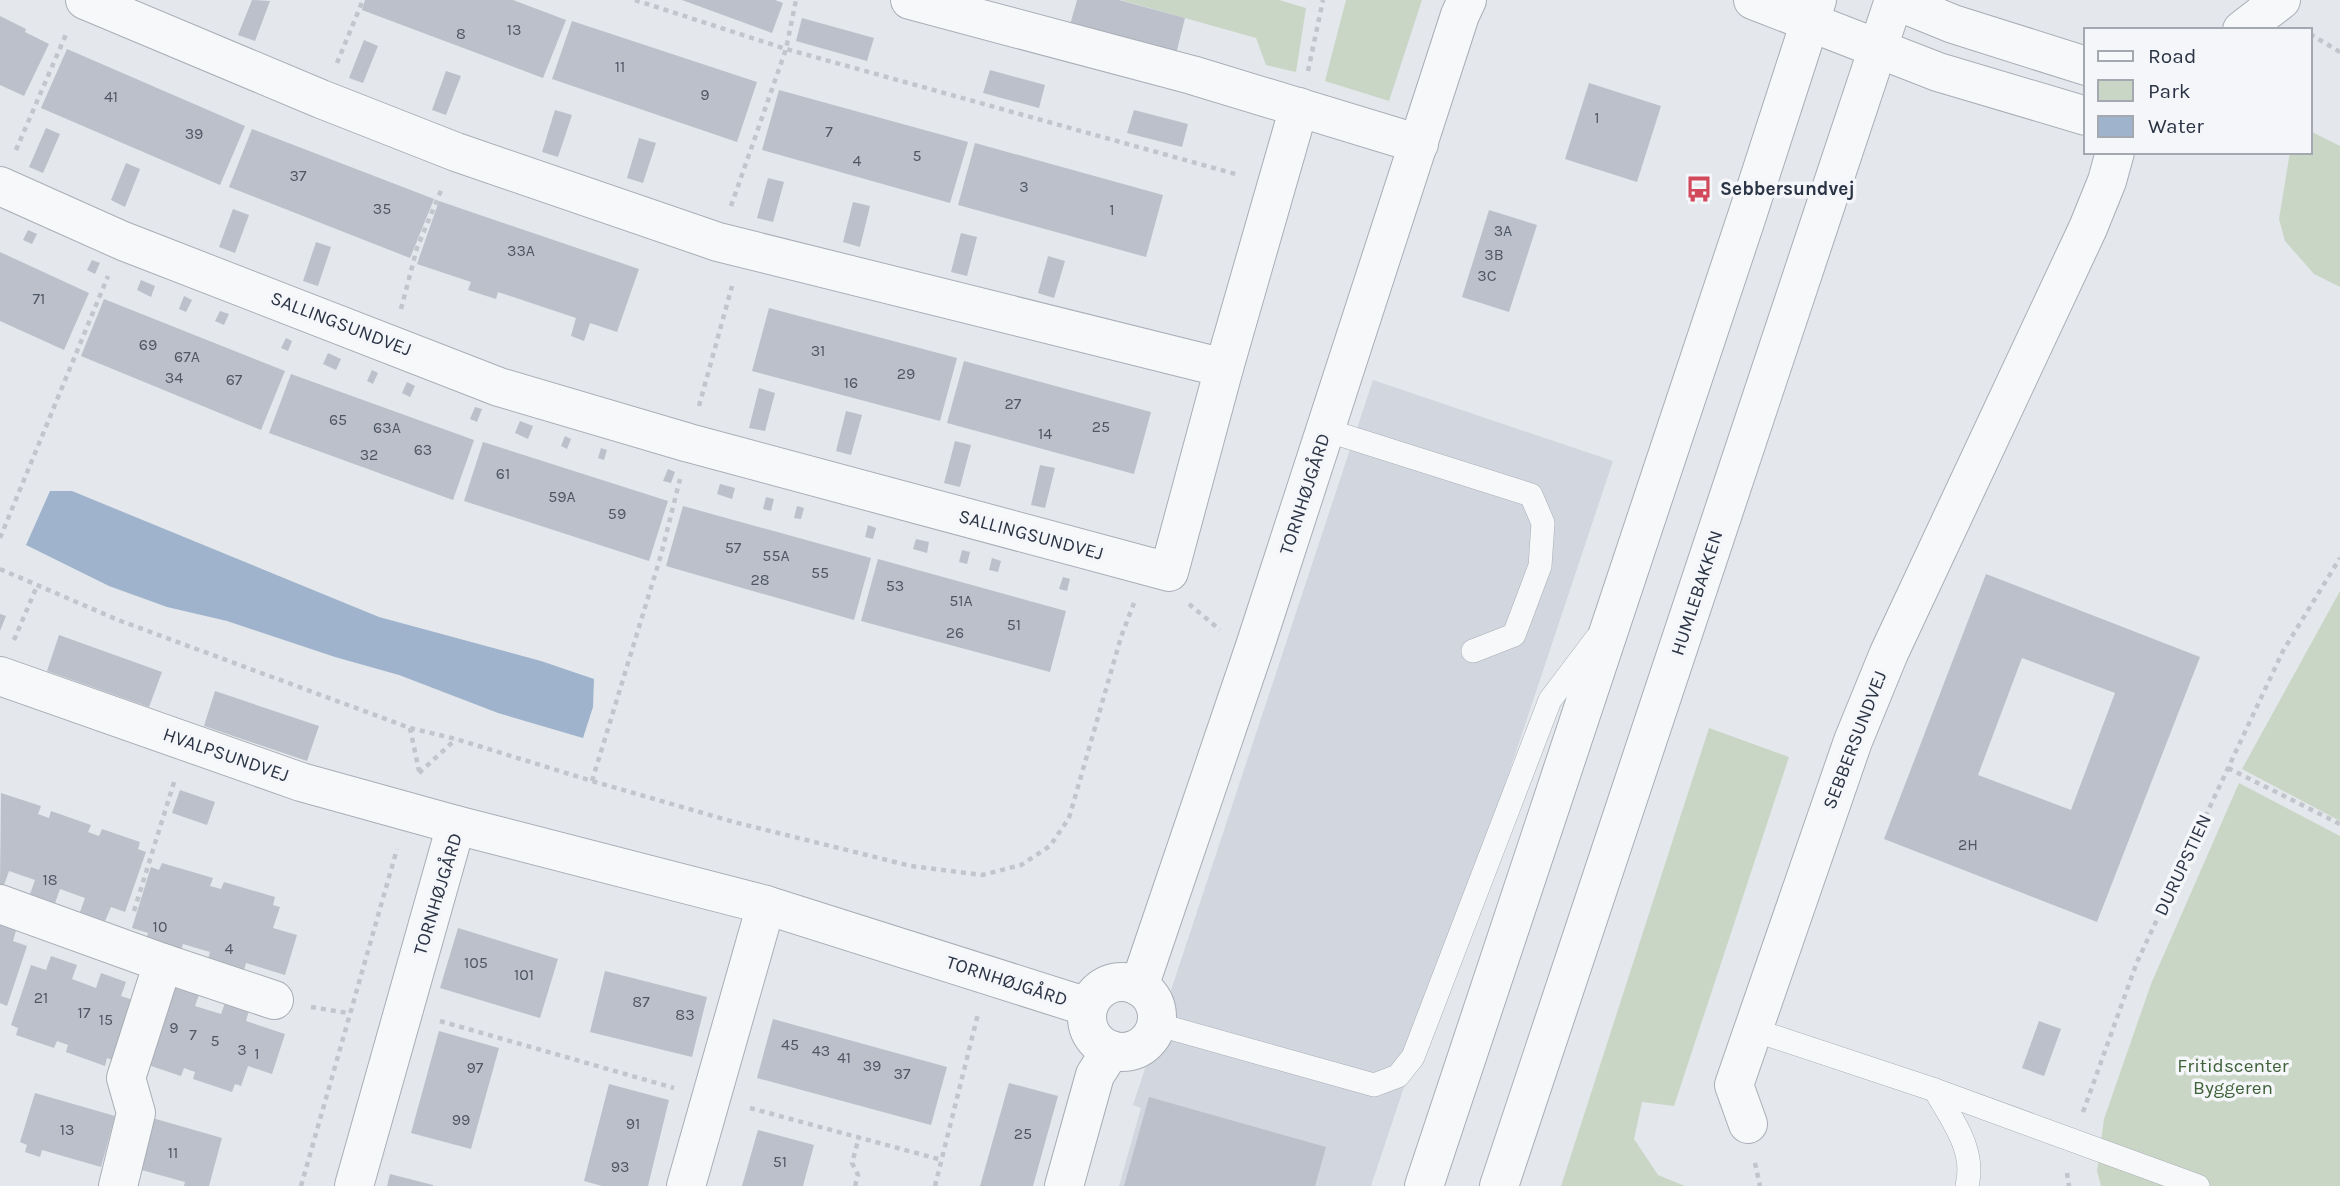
<svg xmlns="http://www.w3.org/2000/svg" width="2340" height="1186" font-family="Karla,sans-serif">
  <rect width="100%" height="100%" fill="#e4e7ec"/>
  <!-- built -->
  <path fill="#d2d6de" d="M1373 380 1613 461 1371 1186H1119L1141 1108 1133 1105Z"/>
  <!-- green -->
  <g fill="#c9d6c5">
    <path d="M1121 0H1279L1306 8 1296 72 1266 65 1256 38Z"/>
    <path d="M1346 0H1422L1389 101 1325 81Z"/>
    <path d="M2310 131 2340 146V287L2314 274 2285 241 2279 219 2290 152H2310Z"/>
    <path d="M2340 591V821L2242 769Z"/>
    <path d="M1709 728 1789 757 1674 1106 1642 1102 1634 1139 1658 1175 1685 1186H1561Z"/>
    <path d="M2239 783 2340 836V1186H2101L2097 1171 2104 1119 2151 984Z"/>
  </g>
  <!-- water -->
  <path fill="#9fb4cc" d="M50 491H72L379 617 541 661 594 679 593 707 583 738 498 713 399 675 335 657 227 621 167 607 109 586 26 545Z"/>
  <!-- building -->
  <g fill="#bbc0ca" fill-rule="evenodd">
    <path d="M252 0 270 1 255 41 238 35Z"/>
    <path d="M365 0H513L566 20 543 78 362 10Z"/>
    <path d="M682 0H775L783 3 772 33Z"/>
    <path d="M1077 0H1119L1185 18 1176 54 1070 25Z"/>
    <path d="M0 16 26 29 25 32 49 44 24 96 0 85Z"/>
    <path d="M802 18 874 38 867 61 796 41Z"/>
    <path d="M572 21 757 82 737 142 552 79Z"/>
    <path d="M364 40 378 46 363 83 349 78Z"/>
    <path d="M67 49 245 126 220 185 41 108Z"/>
    <path d="M990 70 1045 85 1039 108 983 93Z"/>
    <path d="M446 71 461 76 446 115 432 110Z"/>
    <path d="M1589 83 1661 106 1637 182 1565 159Z"/>
    <path d="M779 90 968 142 950 203 762 150Z"/>
    <path d="M555 110 572 115 558 157 542 152Z"/>
    <path d="M1134 110 1188 124 1182 147 1127 133Z"/>
    <path d="M46 128 60 134 43 173 29 167Z"/>
    <path d="M252 129 434 199 410 258 229 187Z"/>
    <path d="M639 138 656 143 643 183 627 178Z"/>
    <path d="M975 143 1163 195 1146 257 958 205Z"/>
    <path d="M126 163 140 169 125 207 111 200Z"/>
    <path d="M768 178 784 182 773 222 757 218Z"/>
    <path d="M439 201 639 269 617 332 590 323 584 341 571 336 576 318 498 292 496 299 468 290 471 282 417 264Z"/>
    <path d="M853 202 870 206 860 247 843 242Z"/>
    <path d="M233 209 249 215 235 253 219 247Z"/>
    <path d="M1489 210 1537 225 1509 312 1462 297Z"/>
    <path d="M28 230 37 234 32 244 23 240Z"/>
    <path d="M961 233 977 237 967 276 951 272Z"/>
    <path d="M316 242 331 247 318 286 303 281Z"/>
    <path d="M0 252 89 293 64 350 0 321Z"/>
    <path d="M1048 256 1065 261 1054 298 1038 293Z"/>
    <path d="M92 260 100 263 95 274 87 270Z"/>
    <path d="M141 280 155 286 151 297 137 290Z"/>
    <path d="M184 296 192 300 186 312 179 309Z"/>
    <path d="M104 299 285 371 261 430 81 356Z"/>
    <path d="M769 308 957 358 940 421 752 371Z"/>
    <path d="M220 311 229 314 224 325 215 321Z"/>
    <path d="M286 338 292 341 288 351 281 348Z"/>
    <path d="M328 353 341 359 336 370 323 364Z"/>
    <path d="M964 361 1151 412 1134 474 947 423Z"/>
    <path d="M372 370 378 373 373 384 367 381Z"/>
    <path d="M291 374 474 440 453 500 269 433Z"/>
    <path d="M407 382 415 386 410 397 402 393Z"/>
    <path d="M759 388 775 393 765 431 749 428Z"/>
    <path d="M475 407 482 409 477 422 470 419Z"/>
    <path d="M846 411 862 415 851 455 836 451Z"/>
    <path d="M520 421 533 426 528 439 515 433Z"/>
    <path d="M565 436 571 439 567 449 561 446Z"/>
    <path d="M955 441 971 445 960 487 944 483Z"/>
    <path d="M483 442 668 501 649 561 464 501Z"/>
    <path d="M601 448 607 450 604 460 598 458Z"/>
    <path d="M1040 465 1055 468 1045 508 1031 505Z"/>
    <path d="M668 469 675 472 671 483 663 481Z"/>
    <path d="M720 484 735 488 732 499 717 494Z"/>
    <path d="M766 497 774 499 771 511 763 509Z"/>
    <path d="M683 506 871 558 854 620 666 566Z"/>
    <path d="M797 506 804 508 801 519 794 518Z"/>
    <path d="M868 525 876 528 873 539 865 537Z"/>
    <path d="M916 539 929 542 927 553 913 549Z"/>
    <path d="M962 550 970 552 967 564 959 562Z"/>
    <path d="M992 558 1001 561 998 572 989 570Z"/>
    <path d="M878 559 1066 611 1050 672 861 621Z"/>
    <path d="M1986 574 2200 657 2097 922 1884 839ZM2022 658 2115 693 2071 810 1978 775Z"/>
    <path d="M1063 577 1070 579 1067 591 1059 589Z"/>
    <path d="M0 614 6 616 0 631Z"/>
    <path d="M59 635 162 672 149 707 47 671Z"/>
    <path d="M215 691 319 726 307 761 204 726Z"/>
    <path d="M180 790 215 802 207 825 172 813Z"/>
    <path d="M1 793 41 806 38 814 49 818 51 811 91 825 88 832 99 836 102 829 140 842 138 849 146 852 125 912 111 907 105 921 80 912 85 898 60 889 55 903 30 894 35 880 9 871 4 885 0 884Z"/>
    <path d="M162 863 213 878 210 886 221 889 224 882 275 897 273 905 280 907 273 928 297 935 285 975 246 963 242 977 206 966 210 952 183 944 179 957 144 946 148 933 132 928 151 867 159 870Z"/>
    <path d="M0 921 17 927 13 941 27 946 7 1006 0 1003Z"/>
    <path d="M458 928 558 959 540 1018 440 988Z"/>
    <path d="M51 956 77 965 72 979 96 988 101 973 126 982 121 996 136 1001 115 1061 107 1058 105 1066 66 1052 68 1045 57 1041 54 1048 16 1035 18 1028 11 1025 31 965 46 970Z"/>
    <path d="M605 971 707 997 692 1057 590 1032Z"/>
    <path d="M174 984 200 992 195 1006 221 1014 226 1000 250 1007 246 1021 285 1034 272 1074 248 1066 241 1086 235 1084 232 1092 193 1079 195 1072 184 1068 181 1076 142 1063Z"/>
    <path d="M773 1019 947 1067 931 1125 757 1078Z"/>
    <path d="M2039 1021 2061 1029 2044 1076 2022 1068Z"/>
    <path d="M439 1031 499 1048 471 1149 411 1133Z"/>
    <path d="M1009 1083 1058 1096 1033 1186H980Z"/>
    <path d="M609 1084 669 1100 648 1186H602L584 1181Z"/>
    <path d="M35 1093 115 1116 101 1167 42 1150 40 1157 25 1152 27 1145 20 1142Z"/>
    <path d="M1149 1097 1326 1147 1315 1186H1124Z"/>
    <path d="M142 1115 222 1138 209 1186H184L185 1182 127 1166Z"/>
    <path d="M758 1130 814 1145 803 1186H742Z"/>
    <path d="M390 1174 433 1185V1186H387Z"/>
  </g>
  <g fill="none" stroke-linecap="round" stroke-linejoin="round">
    <!-- service casing -->
    <g stroke="#a9aeb7" stroke-width="24">
      <g id="service">
        <path d="M1326 430 1531 495 1543 523 1540 566 1514 635 1473 651"/>
        <path d="M1156 1024 1374 1085 1398 1076 1413 1057 1550 700 1596 639"/>
        <path d="M1751 1029 1935 1090 2198 1186"/>
        <path d="M1935 1090C1952 1120 1976 1150 1967 1186"/>
      </g>
    </g>
    <!-- minor casing -->
    <g stroke="#a9aeb7" stroke-width="40">
      <g id="minor">
        <path d="M85 0 321 99 456 152 718 242 1224 368"/>
        <path d="M910 0 1192 75 1419 144"/>
        <path d="M1753 0 1938 72 2086 116"/>
        <path d="M1894 0 1953 24 2086 66"/>
        <path d="M2242 30 2281 0"/>
        <path d="M0 186 123 241 499 387 689 443 1169 572 1224 368 1299 107"/>
        <path d="M0 676 301 782 456 825 766 905 1088 1007"/>
        <path d="M0 904 163 963 274 1000"/>
        <circle cx="1122" cy="1017" r="35"/>
        <path d="M1139 987 1255 646 1460 15 1467 0"/>
        <path d="M1748 1124 1734 1085 1853 741 1889 653 2088 228 2107 181 2115 152"/>
        <path d="M118 1186 136 1113 126 1078 163 963"/>
        <path d="M354 1186 456 825"/>
        <path d="M686 1186 766 905"/>
        <path d="M1064 1186 1095 1075 1111 1050"/>
      </g>
    </g>
    <!-- tertiary casing -->
    <g stroke="#a9aeb7" stroke-width="40">
      <g id="tertiary">
        <path d="M1424 1186 1746 219 1817 0"/>
        <path d="M1499 1186 1894 0"/>
      </g>
    </g>
    <!-- path -->
    <g stroke="#c2c5cb" stroke-width="4.5" stroke-dasharray="5 5" stroke-linecap="butt">
      <path d="M635 0 786 49 1239 175"/>
      <path d="M2310 34 2340 52"/>
      <path d="M337 63 363 0"/>
      <path d="M1308 71 1323 0"/>
      <path d="M16 150 67 32"/>
      <path d="M731 206 786 49 796 0"/>
      <path d="M401 309 417 248 442 188"/>
      <path d="M699 406 732 286"/>
      <path d="M0 538 108 276"/>
      <path d="M0 569 118 620 410 728 456 739 592 781 734 822 911 866 982 875 1021 865 1050 846 1069 818 1121 637 1134 603"/>
      <path d="M1189 604 1220 630"/>
      <path d="M14 640 37 586"/>
      <path d="M410 728 419 771"/>
      <path d="M2228 768 2340 824"/>
      <path d="M419 773 456 739"/>
      <path d="M592 781 661 555 680 479"/>
      <path d="M134 911 175 779"/>
      <path d="M311 1007 348 1013"/>
      <path d="M440 1021 674 1088"/>
      <path d="M750 1108 942 1160"/>
      <path d="M2083 1112 2137 962 2283 651 2340 558"/>
      <path d="M1755 1163 1760 1186"/>
      <path d="M2067 1173 2069 1186"/>
      <path d="M301 1186 397 849"/>
      <path d="M855 1186 858 1175 852 1163 859 1137"/>
      <path d="M935 1186 978 1014"/>
    </g>
    <!-- service -->
    <use href="#service" stroke="#f7f8fa" stroke-width="23"/>
    <!-- minor -->
    <use href="#minor" stroke="#f7f8fa" stroke-width="38"/>
    <!-- tertiary -->
    <use href="#tertiary" stroke="#f7f8fa" stroke-width="38"/>
  </g>
  <!-- icons -->
  <defs>
    <g id="bus-bare" transform="scale(2.1)"><path d="M-5-6H5V4H4V6H2V4H-2V6H-4V4H-5ZM-3.5-4V0h7V-4ZM-3.5 1.2v1.5H-2V1.2ZM2 1.2v1.5H3.5V1.2Z" fill="#d1495b" stroke="#f4f6f9" stroke-width="2.5" paint-order="stroke"/></g>
  </defs>
  <g fill-rule="evenodd">
    <use href="#bus-bare" x="1699" y="189"/>
  </g>
  <g text-anchor="middle" dominant-baseline="central" stroke-width="7" stroke-linejoin="round" paint-order="stroke">
    <!-- number labels -->
    <g font-size="16" fill="#4f5766">
      <text x="514" y="29">13</text>
      <text x="461" y="33">8</text>
      <text x="620" y="66">11</text>
      <text x="705" y="94">9</text>
      <text x="111" y="96">41</text>
      <text x="1597" y="117">1</text>
      <text x="829" y="131">7</text>
      <text x="194" y="133">39</text>
      <text x="917" y="155">5</text>
      <text x="857" y="160">4</text>
      <text x="298" y="175">37</text>
      <text x="1024" y="186">3</text>
      <text x="382" y="208">35</text>
      <text x="1112" y="209">1</text>
      <text x="1503" y="230">3A</text>
      <text x="521" y="250">33A</text>
      <text x="1494" y="254">3B</text>
      <text x="1487" y="275">3C</text>
      <text x="39" y="298">71</text>
      <text x="148" y="344">69</text>
      <text x="818" y="350">31</text>
      <text x="187" y="356">67A</text>
      <text x="906" y="373">29</text>
      <text x="174" y="377">34</text>
      <text x="234" y="379">67</text>
      <text x="851" y="382">16</text>
      <text x="1013" y="403">27</text>
      <text x="338" y="419">65</text>
      <text x="1101" y="426">25</text>
      <text x="387" y="427">63A</text>
      <text x="1045" y="433">14</text>
      <text x="423" y="449">63</text>
      <text x="369" y="454">32</text>
      <text x="503" y="473">61</text>
      <text x="562" y="496">59A</text>
      <text x="617" y="513">59</text>
      <text x="733" y="547">57</text>
      <text x="776" y="555">55A</text>
      <text x="820" y="572">55</text>
      <text x="760" y="579">28</text>
      <text x="895" y="585">53</text>
      <text x="961" y="600">51A</text>
      <text x="1014" y="624">51</text>
      <text x="955" y="632">26</text>
      <text x="1968" y="844">2H</text>
      <text x="50" y="879">18</text>
      <text x="160" y="926">10</text>
      <text x="229" y="948">4</text>
      <text x="476" y="962">105</text>
      <text x="524" y="974">101</text>
      <text x="41" y="997">21</text>
      <text x="641" y="1001">87</text>
      <text x="84" y="1012">17</text>
      <text x="685" y="1014">83</text>
      <text x="106" y="1019">15</text>
      <text x="174" y="1027">9</text>
      <text x="193" y="1034">7</text>
      <text x="215" y="1040">5</text>
      <text x="790" y="1044">45</text>
      <text x="242" y="1049">3</text>
      <text x="821" y="1050">43</text>
      <text x="257" y="1053">1</text>
      <text x="844" y="1057">41</text>
      <text x="872" y="1065">39</text>
      <text x="475" y="1067">97</text>
      <text x="902" y="1073">37</text>
      <text x="461" y="1119">99</text>
      <text x="633" y="1123">91</text>
      <text x="67" y="1129">13</text>
      <text x="1023" y="1133">25</text>
      <text x="173" y="1152">11</text>
      <text x="780" y="1161">51</text>
      <text x="620" y="1166">93</text>
    </g>
    <!-- poi labels -->
    <g font-size="19" font-weight="bold" fill="#2b3445" stroke="#f4f6f9" text-anchor="start">
      <text x="1720" y="189">Sebbersundvej</text>
    </g>
    <!-- street labels -->
    <g font-size="19" fill="#2b3445" stroke="#f4f6f9">
      <text transform="translate(341 324) rotate(21)">SALLINGSUNDVEJ</text>
      <text transform="translate(1305 494) rotate(-72)">TORNHØJGÅRD</text>
      <text transform="translate(1031 535) rotate(15)">SALLINGSUNDVEJ</text>
      <text transform="translate(1697 593) rotate(-72)">HUMLEBAKKEN</text>
      <text transform="translate(1855 740) rotate(-69)">SEBBERSUNDVEJ</text>
      <text transform="translate(226 755) rotate(19)">HVALPSUNDVEJ</text>
      <text transform="translate(2183 865) rotate(-65)">DURUPSTIEN</text>
      <text transform="translate(438 894) rotate(-73)">TORNHØJGÅRD</text>
      <text transform="translate(1007 981) rotate(18)">TORNHØJGÅRD</text>
    </g>
    <!-- park labels -->
    <g font-size="19" fill="#3f6138" stroke="#f4f6f9">
      <text x="2233" y="1066">Fritidscenter<tspan x="2233" dy="22">Byggeren</tspan></text>
    </g>
  </g>
  <!-- legend -->
  <rect x="2084" y="28" width="228" height="126" fill="#f4f6f9" stroke="#a4a8b1" stroke-width="2"/>
  <rect x="2098" y="51" width="35" height="10" fill="#f7f8fa" stroke="#a4a8b1" stroke-width="2"/>
  <text x="2148" y="63" font-size="21" fill="#2b3445">Road</text>
  <rect x="2098" y="80" width="35" height="21" fill="#c9d6c5" stroke="#a4a8b1" stroke-width="2"/>
  <text x="2148" y="98" font-size="21" fill="#2b3445">Park</text>
  <rect x="2098" y="116" width="35" height="21" fill="#9fb4cc" stroke="#a4a8b1" stroke-width="2"/>
  <text x="2148" y="133" font-size="21" fill="#2b3445">Water</text>
</svg>
